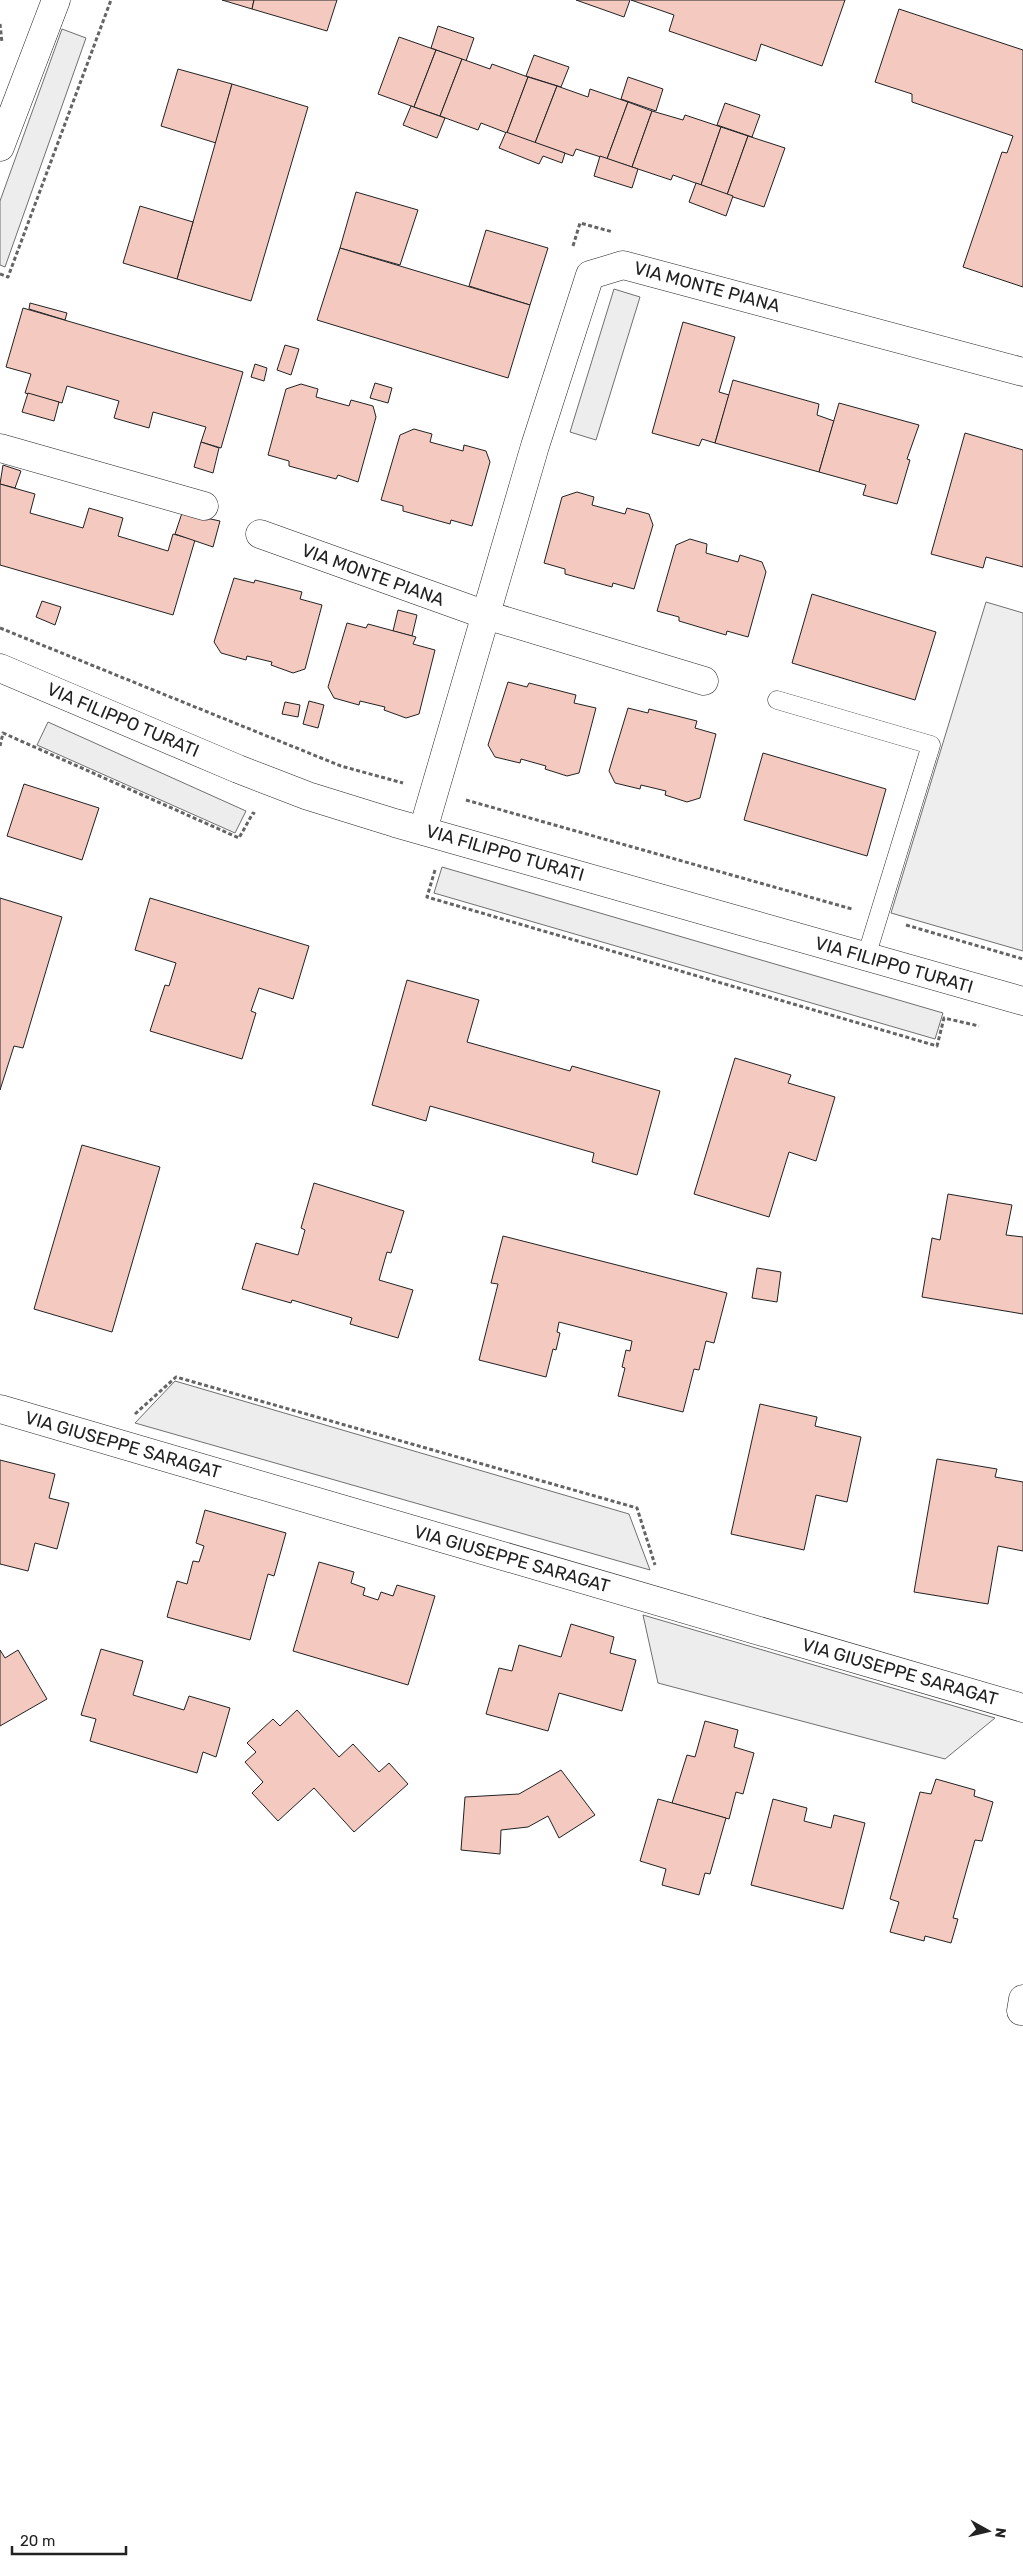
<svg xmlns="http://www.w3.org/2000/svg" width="1023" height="2566" font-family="Rubik,sans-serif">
  <rect width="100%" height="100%" fill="#fff"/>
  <!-- green -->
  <path fill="#eee" stroke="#6f6f6f" d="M986 602 1023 613V951L891 913Z"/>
  <!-- parking -->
  <g fill="#ededed" stroke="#6f6f6f">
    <path d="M62 29 86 38 5 267 0 265V201Z"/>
    <path d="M614 289 640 297 596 440 570 432Z"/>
    <path d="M48 722 246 811 235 833 37 745Z"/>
    <path d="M442 867 943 1013 935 1039 434 893Z"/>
    <path d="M175 1381 629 1514 650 1570 135 1423Z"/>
    <path d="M643 1615 995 1718 945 1759 658 1683Z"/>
  </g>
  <!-- building -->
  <g fill="#f3c9c0" stroke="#222">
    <path d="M222 0H254L252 9Z"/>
    <path d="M254 0H337L327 31 252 9Z"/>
    <path d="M576 0H630L624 17Z"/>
    <path d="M631 0H845L822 66 761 44 756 61 669 31 674 15Z"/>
    <path d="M899 9 1023 50V287L963 267 1002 152 1007 153 1013 136 912 102V94L875 82Z"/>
    <path d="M438 26 474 38 466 61 431 48Z"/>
    <path d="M399 37 436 50 414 107 378 94Z"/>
    <path d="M436 50 462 59 440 116 414 107Z"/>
    <path d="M534 55 569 67 561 87 526 76Z"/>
    <path d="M462 59 490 69 492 64 528 77 507 133 481 123 478 130 440 116Z"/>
    <path d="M178 69 232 84 216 143 161 126Z"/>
    <path d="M528 77 557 86 535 143 507 133Z"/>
    <path d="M628 77 663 89 656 111 621 99Z"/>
    <path d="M232 84 308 107 251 301 177 279Z"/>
    <path d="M557 86 588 97 590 89 628 102 607 159 576 149 573 156 535 143Z"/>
    <path d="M628 102 652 111 632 167 607 159Z"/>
    <path d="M725 103 760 115 752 137 717 125Z"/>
    <path d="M411 106 445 118 437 138 403 125Z"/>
    <path d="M652 111 683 120 685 115 721 127 701 185 673 175 671 180 632 167Z"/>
    <path d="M721 127 748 136 727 195 701 185Z"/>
    <path d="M506 132 565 153 562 163 543 156 539 164 499 148Z"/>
    <path d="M748 136 785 148 764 207 727 195Z"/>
    <path d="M600 156 638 169 632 188 594 176Z"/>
    <path d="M696 183 733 196 726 216 689 202Z"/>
    <path d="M356 192 418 210 400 265 340 248Z"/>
    <path d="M140 206 193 222 177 279 123 263Z"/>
    <path d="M486 230 548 248 530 305 469 286Z"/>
    <path d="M340 248 530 305 508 378 317 320Z"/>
    <path d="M30 303 67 313 65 320 29 309Z"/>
    <path d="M23 308 243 372 221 448 201 442 206 427 153 412 149 428 114 418 119 401 67 386 62 403 25 393 31 374 6 367Z"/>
    <path d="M683 322 735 337 719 392 729 395 715 443 702 439 699 446 652 433Z"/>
    <path d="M285 345 299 349 291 375 277 370Z"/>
    <path d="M255 364 267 368 264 381 251 377Z"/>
    <path d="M733 380 819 404 817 415 834 421 819 472 715 443Z"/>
    <path d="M375 383 392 388 388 403 370 398Z"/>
    <path d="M301 384 318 389 316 397 349 406 351 400 373 406 376 417 358 482 338 475 336 479 289 466V461L268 455 286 389Z"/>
    <path d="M28 393 59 402 54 421 22 412Z"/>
    <path d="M839 403 919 425 907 459 910 460 897 504 863 495 866 485 819 472Z"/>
    <path d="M414 429 432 434 430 442 463 451 464 445 486 451 490 462 472 526 451 520 450 524 403 511V506L381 500 400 435Z"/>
    <path d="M965 433 1023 450V567L986 557 983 568 931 554Z"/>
    <path d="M201 442 219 448 213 473 194 467Z"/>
    <path d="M3 465 21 471 15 488 0 484Z"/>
    <path d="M0 484 35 494 30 513 83 528 89 508 123 518 118 536 168 551 173 534 195 540 173 615 0 565Z"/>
    <path d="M577 492 594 497 592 505 625 514 627 508 649 514 653 525 634 589 613 583 612 587 565 574V569L544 563 562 497Z"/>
    <path d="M182 513 220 521 213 547 175 534Z"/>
    <path d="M690 539 707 544 706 553 738 562 740 555 762 562 766 572 748 637 727 631 726 635 679 621V617L657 611 676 545Z"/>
    <path d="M234 578 254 583 255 580 302 592 300 599 322 605 305 669 293 673 271 665 272 662 247 656 246 660 221 653 214 642Z"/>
    <path d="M812 594 936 632 915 700 792 663Z"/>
    <path d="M42 601 61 607 55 625 36 617Z"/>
    <path d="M398 610 417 615 412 636 393 631Z"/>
    <path d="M347 623 366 628 368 624 416 637 413 644 435 650 419 714 406 718 384 710 385 707 360 701 359 705 334 698 328 687Z"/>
    <path d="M508 682 527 687 529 683 576 695 574 703 596 708 579 773 567 776 545 769 546 766 521 759 520 763 495 757 488 745Z"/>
    <path d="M309 701 324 705 318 728 303 724Z"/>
    <path d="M285 702 300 705 298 717 282 714Z"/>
    <path d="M628 708 648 713 649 709 697 721 695 728 716 734 700 798 687 802 665 795 666 791 641 785 640 789 615 783 609 771Z"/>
    <path d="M763 753 886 789 867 856 744 820Z"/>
    <path d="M24 784 99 808 82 860 7 836Z"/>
    <path d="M0 898 62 917 23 1048 14 1046 0 1090Z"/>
    <path d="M150 898 309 946 293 999 259 988 251 1011 256 1013 242 1059 150 1031 165 985 169 986 176 963 135 950Z"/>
    <path d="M407 980 479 1000 467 1042 570 1071 572 1066 660 1091 637 1175 592 1162 594 1153 430 1106 426 1121 372 1105Z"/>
    <path d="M735 1058 791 1075 788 1083 835 1097 816 1161 789 1152 769 1217 694 1194Z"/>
    <path d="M82 1145 160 1167 112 1332 34 1309Z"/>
    <path d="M314 1183 404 1211 391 1253 387 1252 379 1280 413 1290 398 1338 350 1324 352 1318 292 1300 291 1303 242 1289 256 1243 298 1255 305 1230 301 1228Z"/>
    <path d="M948 1194 1012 1205 1006 1235 1023 1237V1314L922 1297 932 1238 940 1240Z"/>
    <path d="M503 1236 727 1293 714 1343 706 1341 699 1370 694 1369 683 1412 618 1396 625 1368 622 1367 626 1350 630 1351 632 1341 559 1322 557 1332 560 1333 556 1350 553 1349 546 1377 479 1360 498 1284 491 1283Z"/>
    <path d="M757 1268 781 1272 777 1302 752 1298Z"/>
    <path d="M760 1404 817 1417 815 1426 861 1437 847 1502 816 1495 804 1550 731 1534Z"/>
    <path d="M937 1459 997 1469 995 1477 1023 1482V1551L998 1546 988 1604 914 1592Z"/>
    <path d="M0 1460 55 1474 49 1498 69 1503 57 1549 35 1543 28 1571 0 1564Z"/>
    <path d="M205 1510 286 1533 274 1576 268 1574 250 1640 167 1617 177 1581 187 1584 193 1561 199 1562 204 1546 196 1543Z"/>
    <path d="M319 1562 354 1572 351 1583 365 1588 363 1595 378 1600 381 1592 393 1596 397 1585 435 1596 408 1685 293 1651Z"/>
    <path d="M571 1624 614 1637 610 1653 636 1660 622 1711 559 1693 548 1731 486 1714 499 1668 512 1671 519 1645 561 1657Z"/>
    <path d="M101 1649 143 1661 133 1695 184 1710 189 1696 230 1708 216 1757 203 1752 197 1773 90 1741 96 1719 81 1715Z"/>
    <path d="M0 1650 5 1658 18 1650 47 1699 0 1726Z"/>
    <path d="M297 1710 339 1757 353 1744 379 1772 389 1763 408 1784 354 1832 314 1788 278 1821 252 1793 263 1782 245 1762 256 1752 247 1743 273 1719 280 1726Z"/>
    <path d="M705 1721 738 1730 734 1747 754 1753 743 1794 736 1792 729 1819 672 1803 687 1755 695 1757Z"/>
    <path d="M561 1770 595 1815 559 1838 548 1816 528 1827 501 1830 500 1854 461 1850 465 1797 519 1794Z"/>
    <path d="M936 1779 975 1790 974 1796 993 1802 982 1841 975 1840 953 1918 958 1919 951 1943 925 1936 924 1941 890 1932 899 1902 890 1899 920 1792 931 1794Z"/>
    <path d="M658 1799 726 1818 710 1874 705 1873 699 1895 662 1885 666 1869 640 1861Z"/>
    <path d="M773 1799 807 1808 804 1821 831 1828 834 1815 865 1823 843 1909 751 1885Z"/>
  </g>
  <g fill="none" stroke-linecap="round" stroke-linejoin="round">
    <!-- service casing -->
    <g stroke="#222" stroke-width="19">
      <path id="service" d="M777 700 931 745 866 957"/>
    </g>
    <!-- minor casing -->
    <g stroke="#222" stroke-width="29">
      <g id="minor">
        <path d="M0 147 56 0"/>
        <path d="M0 448 204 506"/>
        <path d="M260 534 486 615 704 681"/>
        <path d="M0 668 238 769 308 796 395 823 1023 1001"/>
        <path d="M423 830 535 446 590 275 623 265 1023 372"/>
        <path d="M0 1409 1023 1708"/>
        <path d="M1021 2011 1023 1999"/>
      </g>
    </g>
    <!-- path -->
    <g stroke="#646464" stroke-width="3" stroke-dasharray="4 2.5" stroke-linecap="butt">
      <path d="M0 24 2 43"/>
      <path d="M573 246 580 223 613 232"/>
      <path d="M0 274 8 277 111 0"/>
      <path d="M0 628 341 766 403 783"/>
      <path d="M0 746 3 733 239 838 253 813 255 814"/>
      <path d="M466 800 852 909"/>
      <path d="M435 870 427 897 937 1046 944 1018 979 1026"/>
      <path d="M906 925 1023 959"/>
      <path d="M135 1414 176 1377 637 1508 655 1565"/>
    </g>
    <!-- service -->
    <use href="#service" stroke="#fff" stroke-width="18"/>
    <!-- minor -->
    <use href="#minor" stroke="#fff" stroke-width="28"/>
  </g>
  <g text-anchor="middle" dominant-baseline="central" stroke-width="4" stroke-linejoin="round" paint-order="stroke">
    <!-- street labels -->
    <g font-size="18" fill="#222" stroke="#fff">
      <text transform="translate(707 287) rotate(15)">VIA MONTE PIANA</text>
      <text transform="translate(373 575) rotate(20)">VIA MONTE PIANA</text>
      <text transform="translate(123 720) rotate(23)">VIA FILIPPO TURATI</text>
      <text transform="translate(505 853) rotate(16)">VIA FILIPPO TURATI</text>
      <text transform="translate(894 965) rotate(16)">VIA FILIPPO TURATI</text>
      <text transform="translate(123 1445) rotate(16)">VIA GIUSEPPE SARAGAT</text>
      <text transform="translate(512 1559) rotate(16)">VIA GIUSEPPE SARAGAT</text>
      <text transform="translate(900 1672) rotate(16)">VIA GIUSEPPE SARAGAT</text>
    </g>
  </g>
  <!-- north arrow -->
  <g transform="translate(988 2531) rotate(98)" stroke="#ffffff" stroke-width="4" paint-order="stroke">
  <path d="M0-4L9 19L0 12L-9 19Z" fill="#222222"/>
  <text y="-8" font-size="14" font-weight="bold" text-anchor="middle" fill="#222222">N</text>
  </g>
  <!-- scale -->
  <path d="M12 2546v8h114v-8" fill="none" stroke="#222222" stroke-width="2.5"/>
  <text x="20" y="2546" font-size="15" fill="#222222" stroke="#ffffff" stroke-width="4" paint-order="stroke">20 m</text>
</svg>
